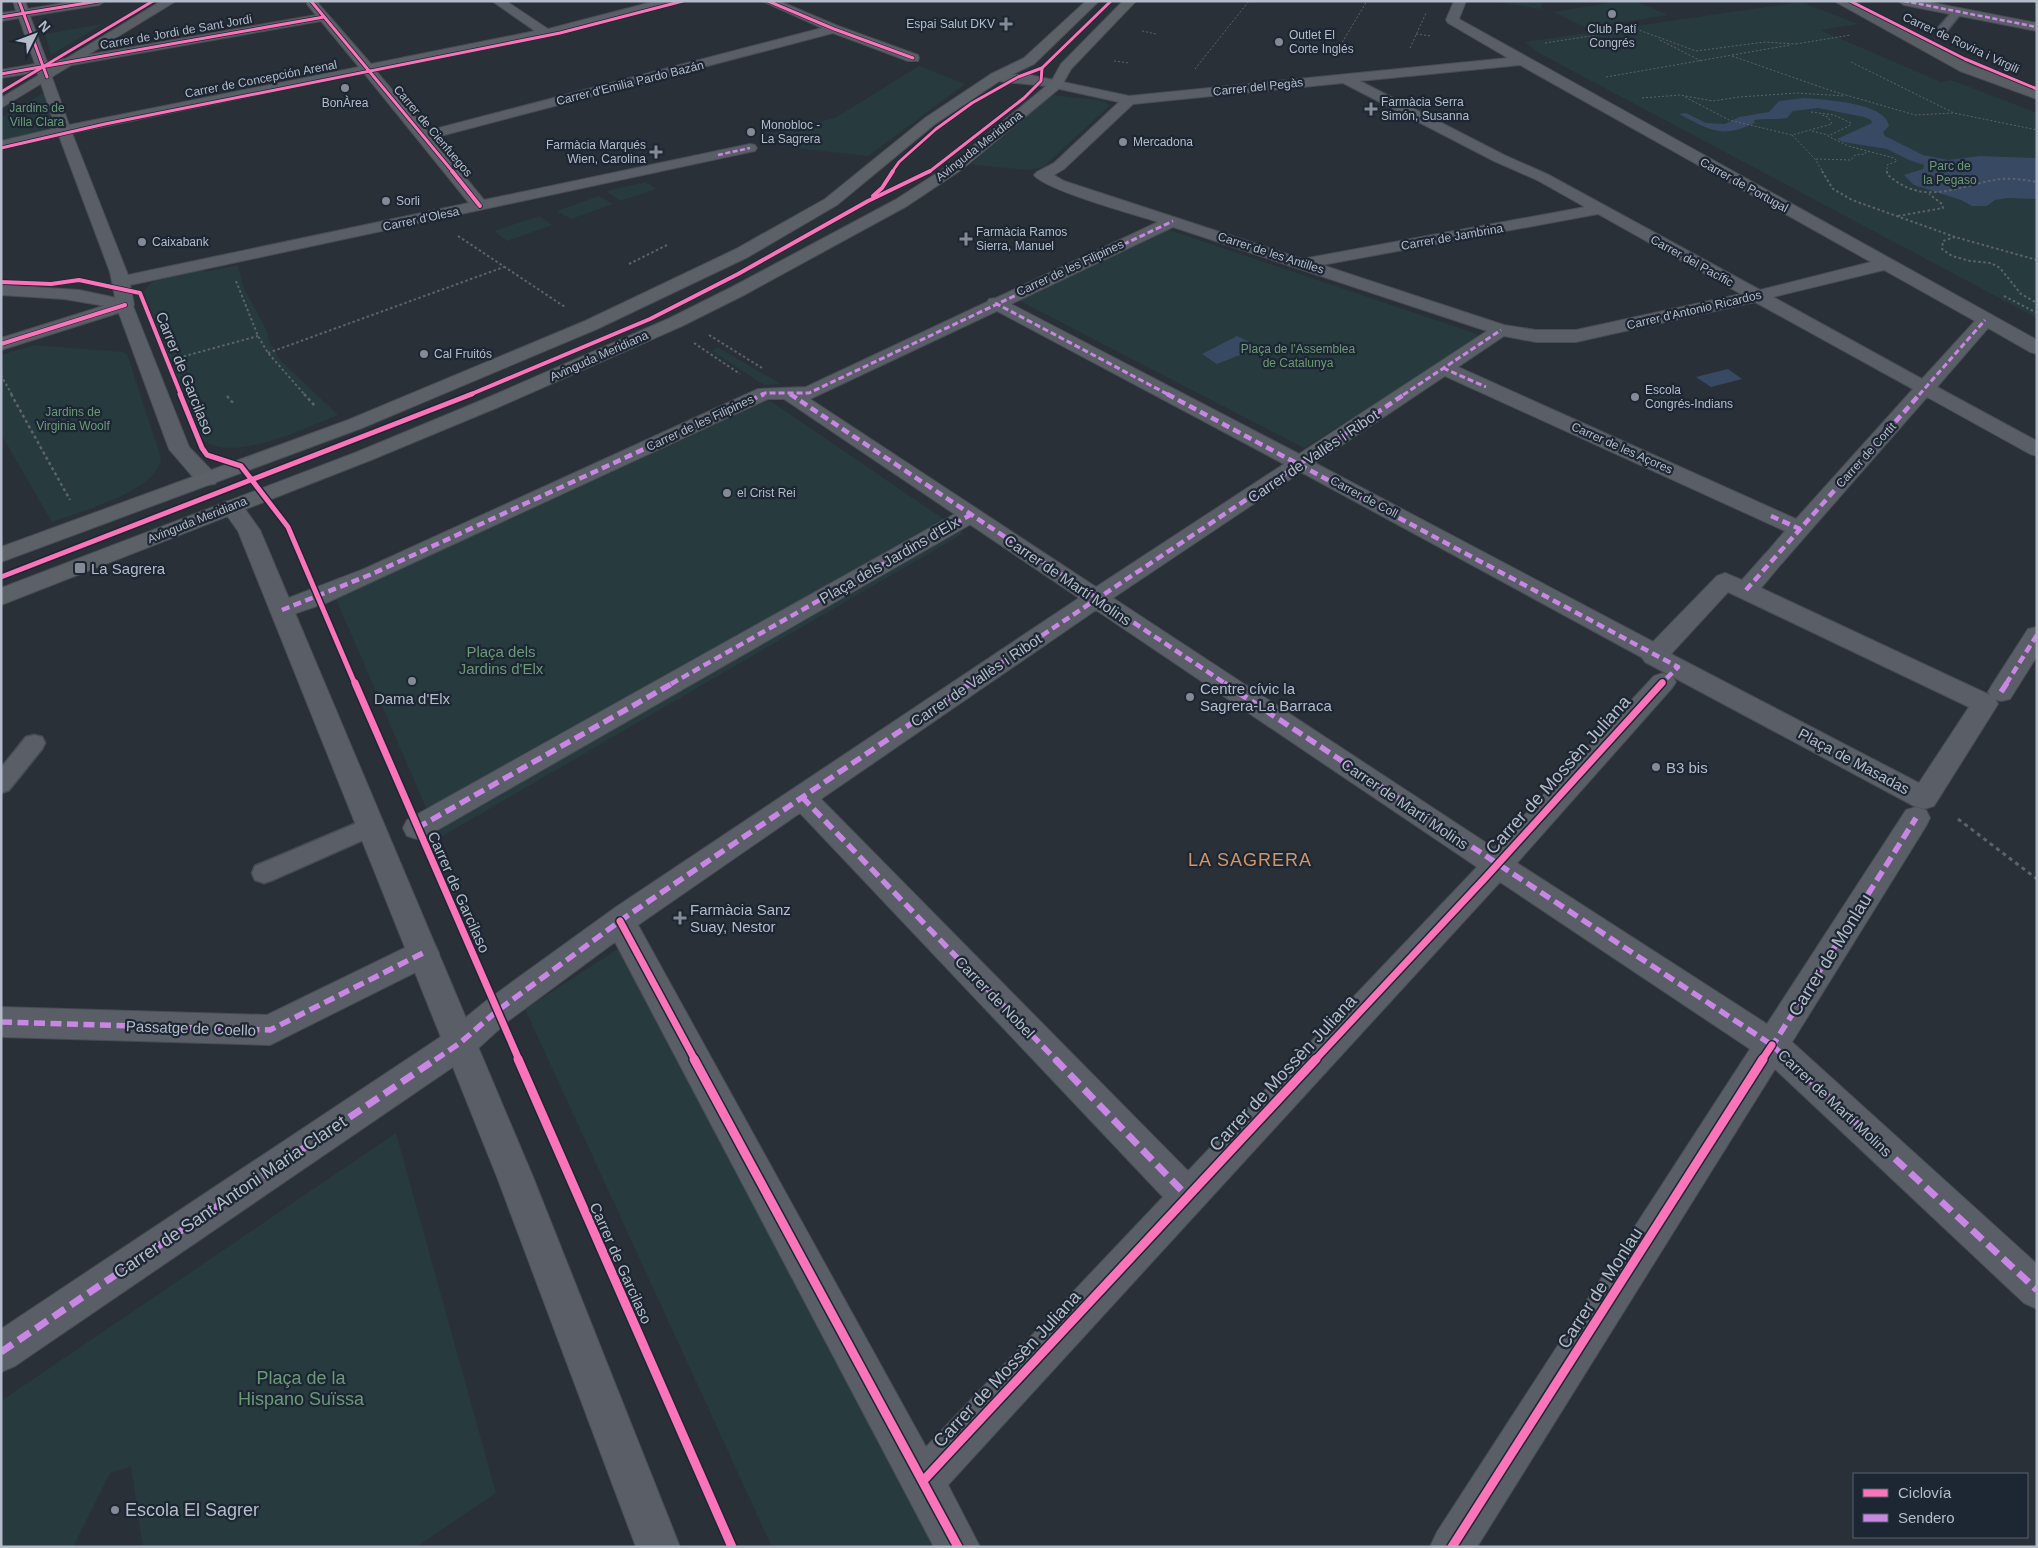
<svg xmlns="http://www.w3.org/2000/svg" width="2038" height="1548" font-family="Helvetica,sans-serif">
  <rect width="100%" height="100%" fill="#2a3038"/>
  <!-- green -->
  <g fill="#273a3e">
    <path d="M1491 1H1543L1541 9Z"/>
    <path d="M1620 1H1635L1668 15 1587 28 1553 12Z"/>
    <path d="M1801 2 1858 24 1820 30 1941 82 1951 80 2037 113V318L1539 53 1525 42Z"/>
    <path d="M103 24 51 55 45 34Z"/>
    <path d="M919 66 965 84 868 156 794 148 767 134 835 118Z"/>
    <path d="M43 93 55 118 56 126 1 141V118Z"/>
    <path d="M1052 95 1098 100 1105 102 1109 106 1043 167 1030 170 974 165 972 163Z"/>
    <path d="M646 182 656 189 620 201 606 191Z"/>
    <path d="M599 196 613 204 571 219 557 211Z"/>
    <path d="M539 216 552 225 507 241 494 231Z"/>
    <path d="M1161 230H1169L1483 336 1304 448 1016 299Z"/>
    <path d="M238 265 243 286 268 333 270 344 275 349 278 358 338 415C306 427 232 465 202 439L144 292C152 274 187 273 204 269L205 272Z"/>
    <path d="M35 345 122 352 127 354 161 458C159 491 78 512 52 522L1 434V355Z"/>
    <path d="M717 347 781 384 764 385 712 351Z"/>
    <path d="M769 400 964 533 439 838 336 599Z"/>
    <path d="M621 947 939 1547H772L525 1009Z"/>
    <path d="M396 1133 496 1493 416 1547H143L131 1467 110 1473 73 1547H1V1401Z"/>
  </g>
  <!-- water -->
  <g fill="#384963">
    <path d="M1805 98C1823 100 1886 102 1889 126L1883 132 1885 136 1923 155 1948 160 1980 156 2037 158V199L2008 198 1995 200 1987 206H1972L1961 200 1914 185 1904 175 1923 169 1924 165 1909 160 1887 149 1843 142 1837 139 1872 123 1871 120 1864 117 1818 108 1793 111 1787 118C1776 120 1766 118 1754 120L1755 123C1721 139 1710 130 1679 114L1686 113 1706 123 1725 124 1739 117 1769 112 1779 101Z"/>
    <path d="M1237 336 1260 347 1217 364 1202 354Z"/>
    <path d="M1728 369 1742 379 1711 387 1696 377Z"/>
  </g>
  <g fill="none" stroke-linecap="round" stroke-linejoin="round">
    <!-- service casing -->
    <g stroke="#484c53" stroke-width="3">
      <g id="service">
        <path d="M1957 9 1960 10 1962 12 1946 32H1938V28L1954 10Z"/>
        <path d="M34 735 42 737 45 743 42 749 9 790 1 793V768L26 737Z"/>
        <path d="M371 817 379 819 383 826 379 833 273 880 264 883 255 880 252 873 255 866Z"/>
      </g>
    </g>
    <!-- pedestrian casing -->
    <g stroke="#484c53" stroke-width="2">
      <g id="pedestrian">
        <path d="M970 508 978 510 981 515 978 520 427 836 417 839 407 836 403 828 407 820 962 510Z"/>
        <path d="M1774 551 1782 553 1786 558 1761 588 1994 697 1998 704 1934 806 1924 809 1914 806 1645 662 1641 656 1645 650 1717 576 1725 573 1742 580 1766 553ZM1728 592 1969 707 1919 783 1671 654Z"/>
      </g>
    </g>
    <!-- minor casing -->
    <g stroke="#484c53" stroke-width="2">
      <g id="minor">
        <path d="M13 1H25L28 9 76 1H105L99 5 30 16 47 62 316 15 307 4 309 2 316 1 371 64 535 31 492 1H506L548 29 656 1H677L675 3 546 37 376 71 427 131 822 28 762 1H779L838 26 918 55 919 58 918 61H908L833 33 433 138 484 200 750 144 755 145 757 148 755 151 750 152 130 285 134 305 131 309 1 350V338L116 302 110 272 59 136 1 149V141L56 128 37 72 1 78V70L35 64 19 18 1 21V13L16 11ZM321 21 359 67 69 125 49 69ZM364 73 469 203 128 275 72 133Z"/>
        <path d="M1454 1H1466L1459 19 2037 340V354L2030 352 1988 328 1937 387 2037 441V456L2030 454 1927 397 1782 563 1774 565 1766 563 1762 558 1785 531 1445 376 1315 463 1661 646 1665 652 1661 658 1652 661 1643 658 1301 472 1113 598 1494 848 1654 676 1663 673 1672 676 1676 682 1672 688 1517 863 1767 1024 1906 810 1916 807 1926 810 1930 818 1926 826 1792 1042 2037 1264V1309L2024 1303 1775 1069 1477 1547H1430L1437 1532 1750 1049 1500 882 948 1485 980 1547H934L615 942 508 1021 472 1054 15 1366 1 1372V1329L448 1032 486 1001 616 907 1079 598 784 399H768L326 603 282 618 273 616 270 610 273 604 364 569 758 389 806 387 987 302 989 299 996 298 1158 222C1136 215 1045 190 1034 175L1037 172 1054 163 1119 102 1046 86 996 81 991 80 989 77 991 74 1030 75 1129 96 1508 58 1448 23 1446 20ZM1520 65 1871 262 1760 290 1547 174 1504 155 1360 81ZM1343 83 1494 161 1537 180 1585 207 1302 259 1064 181 1054 175 1064 169 1133 104ZM1598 214 1741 294 1576 330H1536L1504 325 1322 265ZM1173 227 1487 331 1299 454 1011 304ZM1884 270 1975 321 1922 379 1773 297ZM1755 302 1913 389 1796 519 1458 367 1504 336 1536 342H1576ZM997 311 1284 464 1096 587 810 399ZM1096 610 1477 867 1188 1171 821 799ZM800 813 1163 1197 926 1447 638 925Z"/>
        <path d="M1898 1H1923L2037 23V31L1904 5Z"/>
        <path d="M2037 627V656L2010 699 2001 701 1992 699 1988 692 1992 685 2028 629Z"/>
        <path d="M423 939 434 943 439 953 434 963 270 1045 1 1037V1007L267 1015Z"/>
      </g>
    </g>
    <!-- tertiary casing -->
    <g stroke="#484c53" stroke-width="2">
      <g id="tertiary">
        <path d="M1 285 79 290 131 301 189 447 215 474 218 479 215 484 207 485 199 484 169 449 117 308 64 299 1 295Z"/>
        <path d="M232 500 240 502 260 530 533 1177 680 1547H636L497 1177 238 531 221 507 224 502Z"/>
      </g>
    </g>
    <!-- secondary casing -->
    <g stroke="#484c53" stroke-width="2">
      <g id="secondary">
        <path d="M161 1H176L1 108V98Z"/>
        <path d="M1834 1H1849L1970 65 2037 90V99L1960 71Z"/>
      </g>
    </g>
    <!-- primary casing -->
    <g stroke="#484c55" stroke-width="2">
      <g id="primary">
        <path d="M1086 1H1099L1034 64 1001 80 935 124 837 205 748 257 597 329 362 428 1 562V547L348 420 585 321 736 249 825 199 925 118 991 74 1024 58Z"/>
        <path d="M1123 1H1136L1071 69 1061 87 961 170 907 206 744 295 682 326 501 406 371 460 1 605V588L357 452 487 398 670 318 732 287 895 200 951 164 1051 82 1061 64Z"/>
      </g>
    </g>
    <!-- path-far3 -->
    <g stroke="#5d636a" stroke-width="1" stroke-dasharray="2 2" stroke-linecap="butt">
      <path d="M1142 31 1156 34"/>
      <path d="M1416 34 1432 36"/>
      <path d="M1660 40 1701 61"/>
      <path d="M1545 43 1636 29 1696 51 1765 42 1796 44"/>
      <path d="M1796 44 1851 35"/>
      <path d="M1410 48 1426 13"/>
      <path d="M1334 56 1367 1"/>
      <path d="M1732 56 1832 91 1915 115 1954 113"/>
      <path d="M1114 61 1129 63"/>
      <path d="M1851 62 1954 113 2037 130"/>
      <path d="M1195 69 1249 1"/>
      <path d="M1606 77 1790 45"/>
      <path d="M1685 97 1729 120 1792 135"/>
      <path d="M1642 98 1680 95 1713 101 1739 97 1797 93 1845 96"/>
      <path d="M1811 112 1834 115 1851 123 1849 126 1828 136 1848 146 1894 158 1897 161 1887 165V172"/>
      <path d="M1822 115 1828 117 1832 124 1792 135 1815 159 1823 172"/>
      <path d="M1812 131 1828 135"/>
      <path d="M1816 159 1851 160 1855 155 1865 154 1867 150"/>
    </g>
    <!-- path-far2 -->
    <g stroke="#5d636a" stroke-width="2" stroke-dasharray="2.5 2.5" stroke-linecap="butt">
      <path d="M1822 171 1833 189 1852 200 1955 237"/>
      <path d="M1887 171V174C1925 209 1959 184 2002 179 2013 178 2026 180 2037 182"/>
      <path d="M1898 216 1943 208 1942 204 1929 194"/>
      <path d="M458 236 565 307"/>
      <path d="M2037 260 1955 237 1943 241 1942 249 1952 256 1970 261 1991 263 2000 268 2021 294 2037 303"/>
      <path d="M629 264 669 244"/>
      <path d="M236 281 258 336 268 353 305 395"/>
      <path d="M2004 296 2037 313"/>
      <path d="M709 335 762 368"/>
      <path d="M694 343 740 374"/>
      <path d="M268 353 504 267"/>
      <path d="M174 359 258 336"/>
      <path d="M1 375 12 395"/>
    </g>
    <!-- path-far1 -->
    <g stroke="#5d636a" stroke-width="2.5" stroke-dasharray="3 3" stroke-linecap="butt">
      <path d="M11 394 70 500"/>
      <path d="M304 394 315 406"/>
      <path d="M227 396 234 404"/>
    </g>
    <!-- path -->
    <path stroke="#5d636a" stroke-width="3" stroke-dasharray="4 4" stroke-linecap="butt" d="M1958 819 2037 879"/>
    <!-- service -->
    <use href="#service" fill="#5a5e66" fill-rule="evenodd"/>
    <!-- pedestrian -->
    <use href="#pedestrian" fill="#5a5e66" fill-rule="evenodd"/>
    <!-- minor -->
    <use href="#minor" fill="#5a5e66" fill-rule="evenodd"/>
    <!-- tertiary -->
    <use href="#tertiary" fill="#5a5e66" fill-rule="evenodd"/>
    <!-- secondary -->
    <use href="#secondary" fill="#595d64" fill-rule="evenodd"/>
    <!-- primary -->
    <use href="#primary" fill="#5c6168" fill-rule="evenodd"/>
    <!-- quiet-far4 -->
    <g stroke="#c787e3" stroke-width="2.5" stroke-dasharray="5 2.5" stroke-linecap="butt">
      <path d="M1904 1 2037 27"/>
      <path d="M718 155 750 148"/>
    </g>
    <!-- quiet-far3 -->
    <g stroke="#c787e3" stroke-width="3" stroke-dasharray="6 3" stroke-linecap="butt">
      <path d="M995 303 1169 395"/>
      <path d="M1443 368 1486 387"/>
      <path d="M761 395 765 393H809L1173 221"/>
      <path d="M1403 395 1501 330"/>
      <path d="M1919 395 1985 320"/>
    </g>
    <!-- quiet-far2 -->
    <g stroke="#c787e3" stroke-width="4.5" stroke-dasharray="8 4.5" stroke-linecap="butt">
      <path d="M790 394 1226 684"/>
      <path d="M1167 394 1678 667 1661 684"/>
      <path d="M1771 516 1800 529"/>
      <path d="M1746 590 1920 394"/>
      <path d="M282 610 372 574 764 394"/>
      <path d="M671 684 970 515"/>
      <path d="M969 684 1405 394"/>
      <path d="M2006 684 2037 635"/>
    </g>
    <!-- quiet-far1 -->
    <g stroke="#c787e3" stroke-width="5.5" stroke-dasharray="11 5.5" stroke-linecap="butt">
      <path d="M1224 683 1772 1045 1788 1060"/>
      <path d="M1660 685 1662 683"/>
      <path d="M2001 692 2007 683"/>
      <path d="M802 797 1056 1060"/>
      <path d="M417 828 673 683"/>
      <path d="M1 1022 270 1030 423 953"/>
      <path d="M1771 1048 1916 818"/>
      <path d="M435 1060 460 1043 497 1011 627 916 971 683"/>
    </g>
    <!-- quiet -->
    <g stroke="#c787e3" stroke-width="7" stroke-dasharray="14 7" stroke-linecap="butt">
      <path d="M1055 1059 1188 1197"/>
      <path d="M1787 1059 2037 1290"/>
      <path d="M1 1352 436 1059"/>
    </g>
    <!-- cycleway-far4 casing -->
    <g stroke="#1d2633" stroke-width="4.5">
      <g id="cycleway-far4">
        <path d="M19 1 47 77"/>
        <path d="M311 1 453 172"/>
        <path d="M768 1 834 29 913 58"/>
        <path d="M1850 1 1965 59 2037 89"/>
        <path d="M1 17 99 1"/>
        <path d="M1 74 324 17"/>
        <path d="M1 92 153 1"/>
        <path d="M1 148 105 124 560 33 683 1"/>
        <path d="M892 172 899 162 936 129 972 103 1018 77 1042 68 1111 1"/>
        <path d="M929 172 1024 98 1041 81 1042 68"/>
      </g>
    </g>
    <!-- cycleway-far3 casing -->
    <g stroke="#1d2633" stroke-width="5.5">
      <g id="cycleway-far3">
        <path d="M452 171 480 206"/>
        <path d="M873 196 882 188 893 171"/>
        <path d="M1 282 51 284 79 280 140 293 181 395"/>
        <path d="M1 344 125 305"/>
        <path d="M469 395 650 319 738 274 868 201 930 171"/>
      </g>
    </g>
    <!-- cycleway-far2 casing -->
    <g stroke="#1d2633" stroke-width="8">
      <g id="cycleway-far2">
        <path d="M180 394 202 448 207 455 241 466 288 527 355 684"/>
        <path d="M1 577 472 394"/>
        <path d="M1661 684 1663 682"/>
      </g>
    </g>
    <!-- cycleway-far1 casing -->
    <g stroke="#1d2633" stroke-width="10">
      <g id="cycleway-far1">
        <path d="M355 683 519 1060"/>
        <path d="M620 921 695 1060"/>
        <path d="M1315 1060 1486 877 1662 683"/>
        <path d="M1762 1060 1772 1045"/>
      </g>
    </g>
    <!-- cycleway casing -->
    <g stroke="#1d2633" stroke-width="12">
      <g id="cycleway">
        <path d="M518 1059 732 1547"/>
        <path d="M694 1059 958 1547"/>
        <path d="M923 1481 1316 1059"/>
        <path d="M1452 1547 1763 1059"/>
      </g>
    </g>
    <!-- cycleway-far4 -->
    <use href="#cycleway-far4" stroke="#fb73b8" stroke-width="3"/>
    <!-- cycleway-far3 -->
    <use href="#cycleway-far3" stroke="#fb73b8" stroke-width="4"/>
    <!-- cycleway-far2 -->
    <use href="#cycleway-far2" stroke="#fb73b8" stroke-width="5"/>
    <!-- cycleway-far1 -->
    <use href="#cycleway-far1" stroke="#fb73b8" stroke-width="7"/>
    <!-- cycleway -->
    <use href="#cycleway" stroke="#fb73b8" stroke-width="9"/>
  </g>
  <!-- markers -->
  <g fill="#848b96" stroke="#1d2633" stroke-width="2">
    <circle cx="1612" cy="14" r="5"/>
    <path d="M1003.5 16.5h5v5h5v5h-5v5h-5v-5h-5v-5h5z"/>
    <circle cx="1279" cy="42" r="5"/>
    <circle cx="345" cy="88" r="5"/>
    <path d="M1368.5 101.5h5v5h5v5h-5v5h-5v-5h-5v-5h5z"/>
    <circle cx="751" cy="132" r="5"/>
    <circle cx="1123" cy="142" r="5"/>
    <path d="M653.5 144.5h5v5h5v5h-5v5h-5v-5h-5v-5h5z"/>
    <circle cx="386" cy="201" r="5"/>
    <path d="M963.5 231.5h5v5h5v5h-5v5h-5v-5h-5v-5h5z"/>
    <circle cx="142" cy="242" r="5"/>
    <circle cx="424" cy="354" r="5"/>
    <circle cx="1635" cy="397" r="5"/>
    <circle cx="727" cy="493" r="5"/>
    <rect x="74" y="562" width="12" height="12" rx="2.5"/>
    <circle cx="412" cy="681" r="5"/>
    <circle cx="1190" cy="697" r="5"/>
    <circle cx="1656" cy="767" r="5"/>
    <path d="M677.5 910.5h5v5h5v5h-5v5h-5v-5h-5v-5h5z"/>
    <circle cx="115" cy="1510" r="5"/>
  </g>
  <g text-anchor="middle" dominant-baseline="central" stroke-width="4.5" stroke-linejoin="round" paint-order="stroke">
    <!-- far-poi labels -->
    <g font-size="12" fill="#b4bcc9" stroke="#1d2633" text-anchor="start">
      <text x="995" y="24" text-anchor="end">Espai Salut DKV</text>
      <text x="1612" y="29" text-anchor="middle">Club Patí<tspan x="1612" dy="14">Congrés</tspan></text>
      <text x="1289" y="35">Outlet El<tspan x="1289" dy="14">Corte Inglés</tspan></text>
      <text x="1381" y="102">Farmàcia Serra<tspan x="1381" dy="14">Simón, Susanna</tspan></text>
      <text x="345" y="103" text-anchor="middle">BonÀrea</text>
      <text x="761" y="125">Monobloc -<tspan x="761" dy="14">La Sagrera</tspan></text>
      <text x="1133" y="142">Mercadona</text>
      <text x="646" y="145" text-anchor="end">Farmàcia Marqués<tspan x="646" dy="14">Wien, Carolina</tspan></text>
      <text x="396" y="201">Sorli</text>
      <text x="976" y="232">Farmàcia Ramos<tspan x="976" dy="14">Sierra, Manuel</tspan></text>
      <text x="152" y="242">Caixabank</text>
      <text x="434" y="354">Cal Fruitós</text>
      <text x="1645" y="390">Escola<tspan x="1645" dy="14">Congrés-Indians</tspan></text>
      <text x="737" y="493">el Crist Rei</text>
    </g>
    <!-- far-street labels -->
    <g font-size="12" fill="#b4bcc9" stroke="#1d2633">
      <text transform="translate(176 32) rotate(-10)">Carrer de Jordi de Sant Jordi</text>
      <text transform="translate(1961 43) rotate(25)">Carrer de Rovira i Virgili</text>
      <text transform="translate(261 79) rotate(-11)">Carrer de Concepción Arenal</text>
      <text transform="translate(630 83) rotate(-14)">Carrer d'Emilia Pardo Bazán</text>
      <text transform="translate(1258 87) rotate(-6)">Carrer del Pegàs</text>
      <text transform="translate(433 131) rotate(50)">Carrer de Cienfuegos</text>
      <text transform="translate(979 146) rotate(-38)">Avinguda Meridiana</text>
      <text transform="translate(1744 185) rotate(29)">Carrer de Portugal</text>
      <text transform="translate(421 219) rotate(-12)">Carrer d'Olesa</text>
      <text transform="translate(1452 237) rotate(-10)">Carrer de Jambrina</text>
      <text transform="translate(1271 253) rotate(18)">Carrer de les Antilles</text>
      <text transform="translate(1692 261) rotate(29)">Carrer del Pacífic</text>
      <text transform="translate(1070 268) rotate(-25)">Carrer de les Filipines</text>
      <text transform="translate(1694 310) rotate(-13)">Carrer d'Antonio Ricardos</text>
      <text transform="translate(599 356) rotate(-24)">Avinguda Meridiana</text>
      <text transform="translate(700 423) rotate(-25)">Carrer de les Filipines</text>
      <text transform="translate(1622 448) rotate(24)">Carrer de les Açores</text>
      <text transform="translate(1866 455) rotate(-48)">Carrer de Cortit</text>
      <text transform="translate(1364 497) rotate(28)">Carrer de Coll</text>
      <text transform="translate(197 520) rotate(-22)">Avinguda Meridiana</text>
    </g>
    <!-- far-park labels -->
    <g font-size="12" fill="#6b9a76" stroke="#1d2633">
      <text x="37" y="108">Jardins de<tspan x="37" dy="14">Villa Clara</tspan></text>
      <text x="1950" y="166">Parc de<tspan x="1950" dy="14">la Pegaso</tspan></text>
      <text x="1298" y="349">Plaça de l'Assemblea<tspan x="1298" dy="14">de Catalunya</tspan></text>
      <text x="73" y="412">Jardins de<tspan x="73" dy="14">Virginia Woolf</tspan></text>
    </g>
    <!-- street labels -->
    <g font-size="15" fill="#b4bcc9" stroke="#1d2633">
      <text transform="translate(185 373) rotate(68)">Carrer de Garcilaso</text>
      <text transform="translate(1313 456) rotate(-34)">Carrer de Vallès i Ribot</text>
      <text transform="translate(889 560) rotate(-30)">Plaça dels Jardins d'Elx</text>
      <text transform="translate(1068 580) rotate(34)">Carrer de Martí Molins</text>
      <text transform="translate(976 680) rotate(-34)">Carrer de Vallès i Ribot</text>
      <text transform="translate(1854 761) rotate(28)">Plaça de Masadas</text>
      <text transform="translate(1405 804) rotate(34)">Carrer de Martí Molins</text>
      <text transform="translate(459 892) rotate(66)">Carrer de Garcilaso</text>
      <text transform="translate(995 997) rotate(46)">Carrer de Nobel</text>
      <text transform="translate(191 1028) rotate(2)">Passatge de Coello</text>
      <text transform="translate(1835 1103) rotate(43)">Carrer de Martí Molins</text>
      <text transform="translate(621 1263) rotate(66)">Carrer de Garcilaso</text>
    </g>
    <!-- poi labels -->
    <g font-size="15" fill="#b4bcc9" stroke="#1d2633" text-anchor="start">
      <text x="91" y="568">La Sagrera</text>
      <text x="1200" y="688">Centre cívic la<tspan x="1200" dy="17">Sagrera-La Barraca</tspan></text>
      <text x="412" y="698" text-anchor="middle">Dama d'Elx</text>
      <text x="1666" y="767">B3 bis</text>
      <text x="690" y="909">Farmàcia Sanz<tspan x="690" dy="17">Suay, Nestor</tspan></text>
    </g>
    <!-- park labels -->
    <g font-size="15" fill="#6b9a76" stroke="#1d2633">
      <text x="501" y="651">Plaça dels<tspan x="501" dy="17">Jardins d'Elx</tspan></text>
    </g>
    <!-- near-street labels -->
    <g font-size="18" fill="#b4bcc9" stroke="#1d2633">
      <text transform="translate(1558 775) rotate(-48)">Carrer de Mossèn Juliana</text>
      <text transform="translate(1830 955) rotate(-58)">Carrer de Monlau</text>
      <text transform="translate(1283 1073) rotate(-47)">Carrer de Mossèn Juliana</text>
      <text transform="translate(230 1197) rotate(-34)">Carrer de Sant Antoni Maria Claret</text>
      <text transform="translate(1600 1288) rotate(-57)">Carrer de Monlau</text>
      <text transform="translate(1007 1369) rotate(-47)">Carrer de Mossèn Juliana</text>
    </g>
    <!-- quarter labels -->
    <g font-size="18" letter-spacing="1" fill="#d59563" stroke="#1d2633">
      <text x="1250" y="860">LA SAGRERA</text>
    </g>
    <!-- near-park labels -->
    <g font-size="18" fill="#6b9a76" stroke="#1d2633">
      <text x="301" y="1378">Plaça de la<tspan x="301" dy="21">Hispano Suïssa</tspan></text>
    </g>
    <!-- near-poi labels -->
    <g font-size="18" fill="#b4bcc9" stroke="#1d2633" text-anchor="start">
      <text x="125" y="1510">Escola El Sagrer</text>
    </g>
  </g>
  <!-- border -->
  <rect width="2038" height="1548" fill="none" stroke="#b4bcc9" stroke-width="5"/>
  <!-- legend -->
  <rect x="1853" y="1473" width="175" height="65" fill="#1d2633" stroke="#59626f"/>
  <rect x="1863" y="1489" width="25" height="8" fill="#fb73b8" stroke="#59626f"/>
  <text x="1898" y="1498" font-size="15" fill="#b4bcc9">Ciclovía</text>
  <rect x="1863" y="1514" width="25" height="8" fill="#c787e3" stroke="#59626f"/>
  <text x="1898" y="1523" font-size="15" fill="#b4bcc9">Sendero</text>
  <!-- north arrow -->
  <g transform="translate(35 35) rotate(48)" stroke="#1d2633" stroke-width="4" paint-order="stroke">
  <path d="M0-4L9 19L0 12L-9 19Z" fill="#b4bcc9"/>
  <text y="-8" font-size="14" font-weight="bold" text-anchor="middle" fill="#b4bcc9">N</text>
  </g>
</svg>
